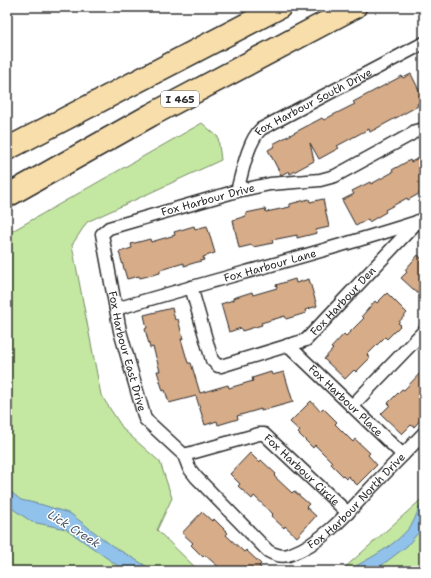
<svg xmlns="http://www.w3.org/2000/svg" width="431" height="578" font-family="'Shantell Sans',sans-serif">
  <rect width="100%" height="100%" fill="#fff"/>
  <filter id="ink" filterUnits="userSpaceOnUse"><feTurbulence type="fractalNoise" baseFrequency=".025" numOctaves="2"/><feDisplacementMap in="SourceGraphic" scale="8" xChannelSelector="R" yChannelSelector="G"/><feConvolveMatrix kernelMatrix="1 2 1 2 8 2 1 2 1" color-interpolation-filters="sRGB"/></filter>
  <g filter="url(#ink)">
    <!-- green -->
    <g fill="#c4e8a2" stroke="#788a66">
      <path d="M202 123 218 137 221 160 87 222 72 245 101 395 124 430 160 462 172 498 157 530 199 571H7V234Z"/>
      <path d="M424 497V571H341Z"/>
    </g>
    <!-- water -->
    <g fill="#91c2ec" stroke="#68869f">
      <path d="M7 489 21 500 43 505 71 514 111 545 146 566 151 571H125L66 529 32 522 7 505Z"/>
      <path d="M424 502V526L407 546 374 571H347C368 559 398 545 412 524 417 516 417 509 424 502Z"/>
    </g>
    <!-- building -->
    <g fill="#d7ac89" stroke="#2b2b2b">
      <path d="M411 74 424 100 417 104 418 106 370 132 369 129 361 133 337 146 339 148 319 159 310 143 314 161 290 174 289 171 281 175 268 150 275 146 273 144 322 118 324 120 331 116 355 104 353 102 402 76 403 78Z"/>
      <path d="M424 155V191L408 200 407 198 385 210 386 212 369 222 368 219 356 226 342 200 354 194 352 191 370 182 371 184 393 172 392 170 410 160 411 162Z"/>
      <path d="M309 199 310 202 323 199 329 227 316 230 317 233 297 238V235L272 240 273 243 253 247 252 245 239 248 233 220 246 216V213L265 209 266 212 290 207V204Z"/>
      <path d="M194 226 195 229 207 226 215 253 203 257 204 260 184 266V263L160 270V273L140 278 139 276 127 279 119 252 132 248 131 244 150 239 151 242 175 235 174 232Z"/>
      <path d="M418 255 424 261V299L401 278 407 272 405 270Z"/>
      <path d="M295 279 296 283 309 279 317 306 305 310 306 313 286 319 285 316 261 323 262 325 242 331 241 328 229 332 221 304 233 300V298L252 292 253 295 277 288 276 285Z"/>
      <path d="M387 293 407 313 398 323 401 325 387 339 385 337 367 355 370 358 356 372 354 370 345 379 324 359 333 349 331 348 344 334 346 336 364 318 362 316 375 301 377 303Z"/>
      <path d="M172 308 175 320 178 319 183 339H181L188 363H191L200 393 228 385 229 388 253 381 252 378 271 372 272 375 284 372 293 402 261 411V409L237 416 238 419 218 425 217 421 205 425 196 396 169 403 165 390 163 391 157 371H160L153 347 150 348 145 329 147 328 144 315Z"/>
      <path d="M424 369V416L414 427 411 425 402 434 381 414 390 405 388 403 402 389 404 390Z"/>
      <path d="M311 401 320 411 323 408 337 422 335 424 353 442 355 439 370 453 368 455 377 465 357 485 348 476 346 479 331 464 332 462 315 445 313 448 298 433 300 431 290 422Z"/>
      <path d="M250 453 259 462 261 460 276 474 274 476 292 493 294 491 309 504 306 507 316 516 297 537 285 526 284 528 271 516 273 514 254 496 252 499 238 486 240 484 230 474Z"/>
      <path d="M202 512 212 521 214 519 228 533 226 535 244 552 246 550 261 564 259 566 264 571H223L205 555 203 557 191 545 193 543 182 533Z"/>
    </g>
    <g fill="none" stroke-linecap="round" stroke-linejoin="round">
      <!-- minor casing -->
      <g stroke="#2b2b2b" stroke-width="15">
        <g id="minor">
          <path id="s1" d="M424 129 415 131 410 135 335 176 320 180 270 184 237 191 109 228 102 234 120 331 145 419 184 455 189 468 196 477 268 551C275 555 283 558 291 554 322 543 347 514 369 490 387 471 406 452 424 433"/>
          <path id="s2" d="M237 191C242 173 248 141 261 129L424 43"/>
          <path id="s3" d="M191 287 212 360 218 366H221L306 340 418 221"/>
          <path id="s4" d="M116 309C216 279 318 254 417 222"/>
          <path id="s5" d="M288 345 403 455"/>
          <path d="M352 406 424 331"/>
          <path id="s6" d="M184 455 259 434H264L348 513"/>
        </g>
      </g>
      <!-- motorway casing -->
      <g stroke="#2b2b2b" stroke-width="25">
        <g id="motorway">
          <path d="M7 149 280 7"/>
          <path d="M7 196 151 115 355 7"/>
        </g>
      </g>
      <!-- minor -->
      <use href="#minor" stroke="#fff" stroke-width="12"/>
      <!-- motorway -->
      <use href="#motorway" stroke="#f8deab" stroke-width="22"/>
    </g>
  </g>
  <g text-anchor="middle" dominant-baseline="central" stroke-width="3" stroke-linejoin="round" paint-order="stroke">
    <!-- shield labels -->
    <rect fill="#fff" stroke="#6b6b6b" stroke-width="1" x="161" y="91" width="38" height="16" rx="3"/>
    <g font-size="10" font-weight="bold" fill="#2b2b2b">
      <text x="180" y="99">I 465</text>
    </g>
    <!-- street labels -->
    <g font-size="11" fill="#2b2b2b" stroke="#fff">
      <text stroke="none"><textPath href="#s2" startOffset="126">Fox Harbour South Drive</textPath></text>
      <text transform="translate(208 200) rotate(-15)">Fox Harbour Drive</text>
      <text stroke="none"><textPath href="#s4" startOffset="160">Fox Harbour Lane</textPath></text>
      <text stroke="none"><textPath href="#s3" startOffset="230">Fox Harbour Den</textPath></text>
      <text stroke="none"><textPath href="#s1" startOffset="463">Fox Harbour East Drive</textPath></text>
      <text stroke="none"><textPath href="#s5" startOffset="80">Fox Harbour Place</textPath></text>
      <text stroke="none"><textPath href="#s6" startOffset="135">Fox Harbour Circle</textPath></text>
      <text stroke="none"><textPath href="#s1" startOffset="824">Fox Harbour North Drive</textPath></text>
    </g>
    <!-- water labels -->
    <g font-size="12" font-style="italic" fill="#4a5865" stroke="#fff">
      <text transform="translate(74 529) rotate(32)">Lick Creek</text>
    </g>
  </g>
  <!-- margin -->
  <rect width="431" height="578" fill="none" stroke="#fff" stroke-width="24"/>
  <rect x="12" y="12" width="407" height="554" fill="none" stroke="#2b2b2b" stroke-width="1.5" filter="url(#ink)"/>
</svg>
